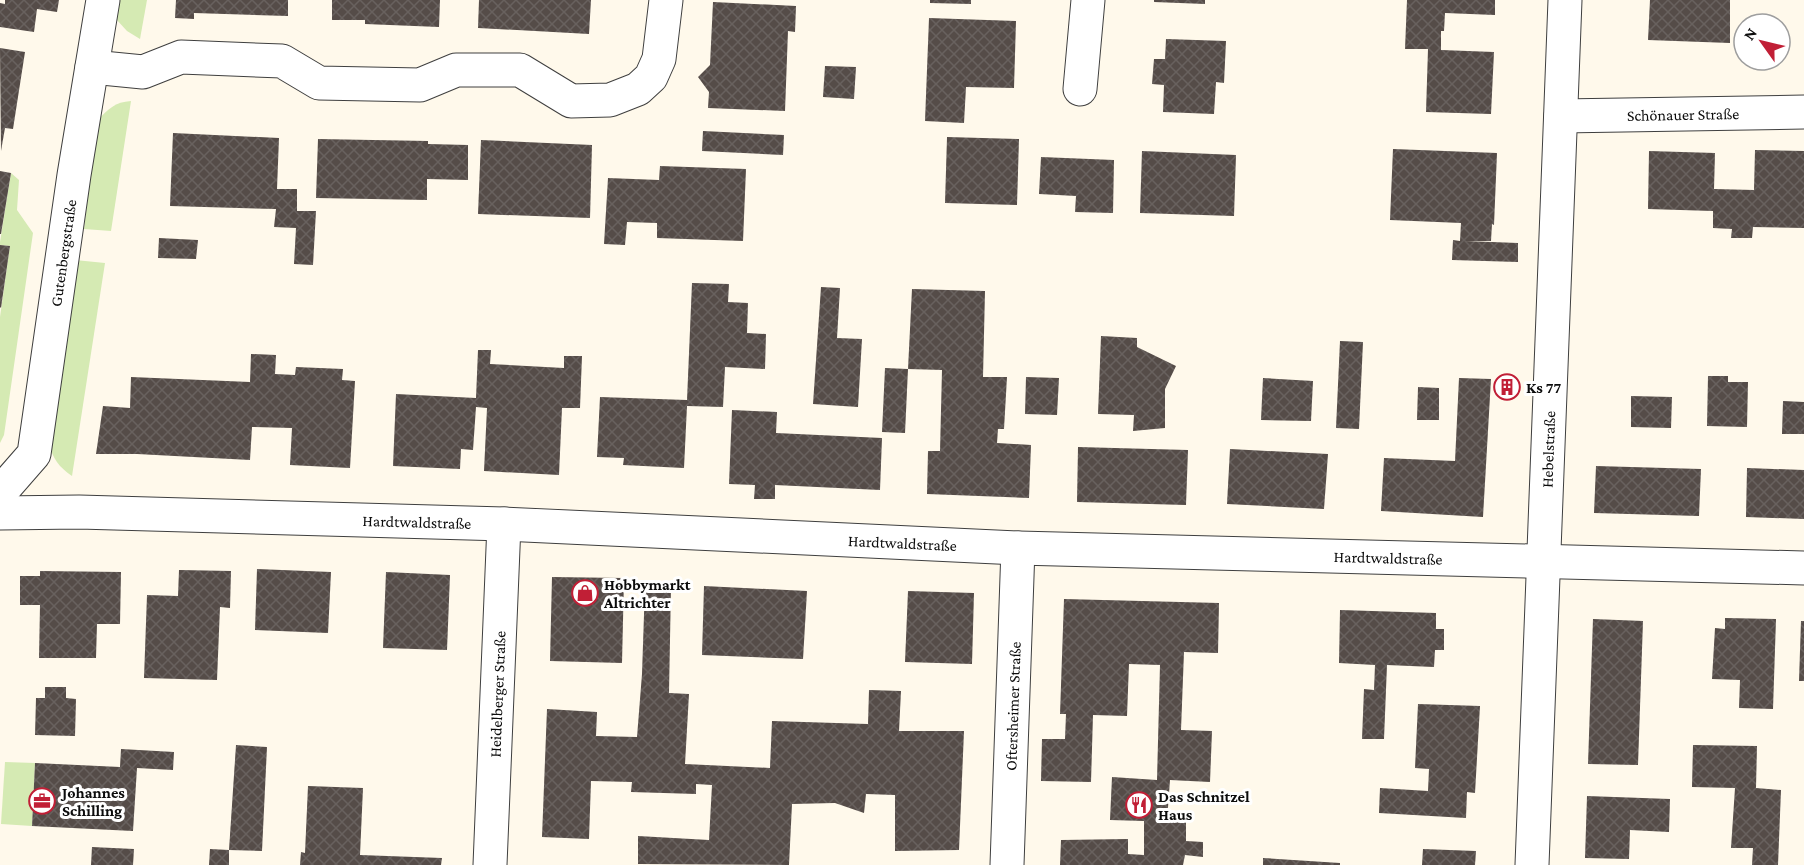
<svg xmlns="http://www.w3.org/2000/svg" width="1804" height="865" font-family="'Crimson Pro',serif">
  <defs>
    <pattern id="building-cross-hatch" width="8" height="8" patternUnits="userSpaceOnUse" patternTransform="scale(1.5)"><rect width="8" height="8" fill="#554c48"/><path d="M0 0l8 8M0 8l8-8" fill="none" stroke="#68615e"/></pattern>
  </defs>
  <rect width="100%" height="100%" fill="#fff9eb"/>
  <!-- grass -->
  <g fill="#d5eab3">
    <path d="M116 0H147L140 39 127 31 116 19Z"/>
    <path d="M131 101 111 231 84 229 97 121C108 109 115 102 131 101Z"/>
    <path d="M11 173 19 180 17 210 33 233 4 435 0 443V317L10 246 0 245V242Z"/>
    <path d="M75 260 105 263 72 476C59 467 53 459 49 444Z"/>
    <path d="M5 762 35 763 32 826 1 824Z"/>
  </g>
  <!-- building -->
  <g fill="url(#building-cross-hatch)">
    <path d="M5 0H59L57 12 37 9 34 32 0 27V3L5 4Z"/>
    <path d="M176 0H288V16L194 13V19L175 18Z"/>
    <path d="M332 0H440L439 27 365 24V20H332Z"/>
    <path d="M479 0H591L589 34 478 28Z"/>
    <path d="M930 0H971V4L930 3Z"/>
    <path d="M1154 0H1205V4L1154 2Z"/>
    <path d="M1407 0H1495V15L1445 13 1444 31H1441V50L1494 52 1491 114 1426 112 1428 49H1405Z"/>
    <path d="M1650 0H1730V43L1648 40Z"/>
    <path d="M713 2 796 6 795 32 788 31 785 111 708 108 709 92 698 77 710 65Z"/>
    <path d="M929 18 1016 21 1014 88 966 87 964 123 925 121Z"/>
    <path d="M1166 39 1226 41 1224 83 1216 82 1214 114 1163 112 1164 85 1152 84 1154 59H1165Z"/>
    <path d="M0 48 25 52 13 129 5 128 1 151Z"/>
    <path d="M825 66 856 67 854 99 823 97Z"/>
    <path d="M703 131 784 135 783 155 702 151Z"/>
    <path d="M173 133 279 138 277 189H297V211H316L313 265 294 264 296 228 274 227 276 209 170 206Z"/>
    <path d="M947 137 1019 139 1017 205 945 203Z"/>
    <path d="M318 139 428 141V144L468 145V180L427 179V200L316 198Z"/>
    <path d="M481 140 592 145 590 218 478 214Z"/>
    <path d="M1393 149 1497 153 1494 225 1492 224 1491 241H1465L1518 243V262L1452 260 1453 240 1460 241 1461 223 1390 220Z"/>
    <path d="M1755 150 1804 151V228L1753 227 1752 238H1731L1732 229 1713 228V211L1648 209 1649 151 1715 153 1714 189 1754 190Z"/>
    <path d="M1142 151 1236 155 1234 216 1140 213Z"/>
    <path d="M1041 157 1114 160 1113 213 1075 212 1076 196 1039 194Z"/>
    <path d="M660 166 746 169 743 241 657 238V223L627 222 625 245 604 244 608 178 659 180Z"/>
    <path d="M0 171 11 173 1 234H0Z"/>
    <path d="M159 238 198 240 196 259 158 258Z"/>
    <path d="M0 245 10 246 1 308 0 307Z"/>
    <path d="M692 283 729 284 728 302 748 303 747 333 766 334 765 369 725 367 723 407 687 406 684 468 623 465 624 458 597 457 600 397 687 400Z"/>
    <path d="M821 287 840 288 837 338 862 339 858 407 813 404Z"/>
    <path d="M912 289 985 291 983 377H1007L1004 429H998L997 443 1031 445 1029 498 927 494 928 451H940L942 370 908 369Z"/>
    <path d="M1101 336 1137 338V347L1176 366 1165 389V428L1133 431 1134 415 1098 414Z"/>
    <path d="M1340 341 1363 342 1359 429 1336 428Z"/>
    <path d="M478 350H491L490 364 564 368V356H582L580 408H562L559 475 484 471 487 408 476 407 473 450 461 449 460 469 393 466 396 394 476 398Z"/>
    <path d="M251 354 276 355 275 374 295 375 296 367 343 369 342 380 355 381 350 468 290 465 292 428 252 427 250 460 137 454H96L103 406 130 408 131 377 250 382Z"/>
    <path d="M885 368 908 369 905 433 882 432Z"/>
    <path d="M1708 376H1728V382H1748L1747 427 1707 426Z"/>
    <path d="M1026 377 1059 378 1057 415 1025 414Z"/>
    <path d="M1263 378 1313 381 1311 421 1261 420Z"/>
    <path d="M1459 378 1491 379 1483 517 1381 511 1384 458 1455 461Z"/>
    <path d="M1502 379 1513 380 1512 395H1501Z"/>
    <path d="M1418 387 1439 388V420H1417Z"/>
    <path d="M1631 396 1672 397 1671 428 1631 427Z"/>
    <path d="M1783 401 1804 402V434H1782Z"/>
    <path d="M732 410 777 412 776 433 882 438 880 490 775 485V499H754L755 485 729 484Z"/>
    <path d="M1078 447 1188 450 1186 505 1077 502Z"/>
    <path d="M1230 449 1328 454 1324 509 1227 504Z"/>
    <path d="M1596 466 1701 469 1699 516 1594 513Z"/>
    <path d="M1747 468 1804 470V519L1746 517Z"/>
    <path d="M257 569 331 572 328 633 255 630Z"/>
    <path d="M179 570 231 571 230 608 220 607 217 680 144 678 147 595 178 596Z"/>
    <path d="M40 571 121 572 120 624H97L96 658H39L40 605H20V576H40Z"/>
    <path d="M386 572 450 575 447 650 383 648Z"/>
    <path d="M552 577 624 578 622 663 550 661Z"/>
    <path d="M645 585 671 586 669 693 689 694 685 764 770 768 772 721 868 724 869 690 901 691 899 731H964L959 850 895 851V795L866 794 864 813 835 803 792 804 789 865 638 864V836L709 840 712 785 696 784V794L631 792 632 782 591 781 589 839 542 837 547 709 597 712 596 736 637 737 642 674Z"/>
    <path d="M704 586 807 591 803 659 702 655Z"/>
    <path d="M908 591 974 593 972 664 905 662Z"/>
    <path d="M1064 599 1219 603 1218 653 1184 652 1181 730 1212 731 1210 782 1170 780 1167 821 1186 822V841L1203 842V857L1185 855 1183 865H1060L1061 840 1128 839V854L1144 855V821L1110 820 1112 777 1157 780 1160 665 1129 664 1127 716 1093 715 1091 782 1041 781 1042 739H1065L1066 714H1060Z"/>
    <path d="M1340 610 1436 613V629H1444V650H1435L1434 667 1387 665 1384 739H1362L1364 689 1374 690 1375 665 1339 663Z"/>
    <path d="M1725 618 1776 619 1773 709 1739 708 1740 680 1712 679 1715 628 1725 629Z"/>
    <path d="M1593 619 1643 621 1638 765 1588 764Z"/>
    <path d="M1801 621H1804V681H1799Z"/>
    <path d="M45 687H66V698L76 699 75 736 35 735 36 698H45Z"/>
    <path d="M1418 704 1480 706 1475 793 1467 792 1466 818 1379 813 1380 788 1428 791 1429 769 1415 768Z"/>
    <path d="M236 745 267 747 262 851 229 850Z"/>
    <path d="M1693 745 1757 746 1756 788 1781 790 1778 865H1752L1753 848H1731L1735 788 1692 787Z"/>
    <path d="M121 749 174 752 173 770 137 768 133 831 32 826 35 763 120 767Z"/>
    <path d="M308 786 363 788 360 855 442 858 441 865H300L301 852 305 853Z"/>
    <path d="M1587 796 1670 799 1669 832 1630 830 1629 859 1585 858Z"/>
    <path d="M92 847 134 849 133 865H91Z"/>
    <path d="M210 849 229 850V865H209Z"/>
    <path d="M1423 849 1476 851 1475 865H1422Z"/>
    <path d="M1263 858 1340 863V865H1263Z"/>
  </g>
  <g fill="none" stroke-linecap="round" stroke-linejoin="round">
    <!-- street casing -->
    <g stroke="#3f3f3f" stroke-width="35">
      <g id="street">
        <path d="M92 67 143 72 181 57 282 61 319 83 420 85 456 70H520L571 101 610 100 638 89 651 77 659 59 666 0"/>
        <path d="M1080 89 1088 0"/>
        <path id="s1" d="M1561 116 1804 112"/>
        <path id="s2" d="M0 493 34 454 74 175 103 0"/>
        <path id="s3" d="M0 513 79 512 504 524 1018 548 1804 568"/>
        <path id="s4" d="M490 865 504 524"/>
        <path id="s5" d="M1007 865 1018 548"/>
        <path id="s6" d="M1532 865 1565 0"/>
      </g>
    </g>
    <!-- street -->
    <use href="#street" stroke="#fff" stroke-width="33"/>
  </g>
  <!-- icons -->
  <defs>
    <g id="building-ring" transform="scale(1.35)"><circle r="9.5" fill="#fff" stroke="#c11f36" stroke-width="1.5"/><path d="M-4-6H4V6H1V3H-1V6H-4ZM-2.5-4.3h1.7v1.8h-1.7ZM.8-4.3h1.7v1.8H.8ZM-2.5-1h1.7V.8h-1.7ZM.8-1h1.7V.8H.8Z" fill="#c11f36"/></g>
    <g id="shop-ring" transform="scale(1.35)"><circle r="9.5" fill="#fff" stroke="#c11f36" stroke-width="1.5"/><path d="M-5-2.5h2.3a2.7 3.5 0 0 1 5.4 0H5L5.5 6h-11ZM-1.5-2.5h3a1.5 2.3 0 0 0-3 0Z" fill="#c11f36"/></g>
    <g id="office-ring" transform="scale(1.35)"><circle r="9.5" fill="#fff" stroke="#c11f36" stroke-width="1.5"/><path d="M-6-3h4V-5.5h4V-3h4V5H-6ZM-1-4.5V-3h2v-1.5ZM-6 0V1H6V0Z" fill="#c11f36"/></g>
    <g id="restaurant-ring" transform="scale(1.35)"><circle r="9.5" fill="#fff" stroke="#c11f36" stroke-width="1.5"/><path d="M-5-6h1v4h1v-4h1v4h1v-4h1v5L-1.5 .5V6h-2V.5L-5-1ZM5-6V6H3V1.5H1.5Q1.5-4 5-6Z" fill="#c11f36"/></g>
  </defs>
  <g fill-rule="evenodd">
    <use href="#building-ring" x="1507" y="387"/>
    <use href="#shop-ring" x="585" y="593"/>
    <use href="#office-ring" x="42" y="801"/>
    <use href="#restaurant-ring" x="1139" y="805"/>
  </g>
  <g text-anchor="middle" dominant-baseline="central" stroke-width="6" stroke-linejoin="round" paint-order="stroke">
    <!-- street labels -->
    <g font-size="16" fill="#0c0c0c" stroke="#fff">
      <text stroke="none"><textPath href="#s1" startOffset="122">Schönauer Straße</textPath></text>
      <text stroke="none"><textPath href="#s2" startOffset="255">Gutenbergstraße</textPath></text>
      <text stroke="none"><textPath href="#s6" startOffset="416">Hebelstraße</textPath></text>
      <text stroke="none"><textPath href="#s3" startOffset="417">Hardtwaldstraße</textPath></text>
      <text stroke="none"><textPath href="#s3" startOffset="903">Hardtwaldstraße</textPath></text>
      <text stroke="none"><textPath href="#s3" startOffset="1389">Hardtwaldstraße</textPath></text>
      <text stroke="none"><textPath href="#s4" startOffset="171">Heidelberger Straße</textPath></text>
      <text stroke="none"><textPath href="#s5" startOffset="159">Oftersheimer Straße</textPath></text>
    </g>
    <!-- poi labels -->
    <g font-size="16" font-weight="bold" fill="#0c0c0c" stroke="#fff" text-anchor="start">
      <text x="1526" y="387">Ks 77</text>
      <text x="604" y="584">Hobbymarkt<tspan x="604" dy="18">Altrichter</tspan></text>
      <text x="62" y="792">Johannes<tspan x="62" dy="18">Schilling</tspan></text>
      <text x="1158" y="796">Das Schnitzel<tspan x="1158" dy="18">Haus</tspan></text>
    </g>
  </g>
  <!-- north arrow -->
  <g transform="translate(1762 42) rotate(304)"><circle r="28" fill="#ffffff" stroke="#9e9e9e" stroke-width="1.5"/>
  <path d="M0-4.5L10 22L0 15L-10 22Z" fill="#c11f36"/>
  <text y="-9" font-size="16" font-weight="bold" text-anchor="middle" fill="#0c0c0c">N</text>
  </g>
</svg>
